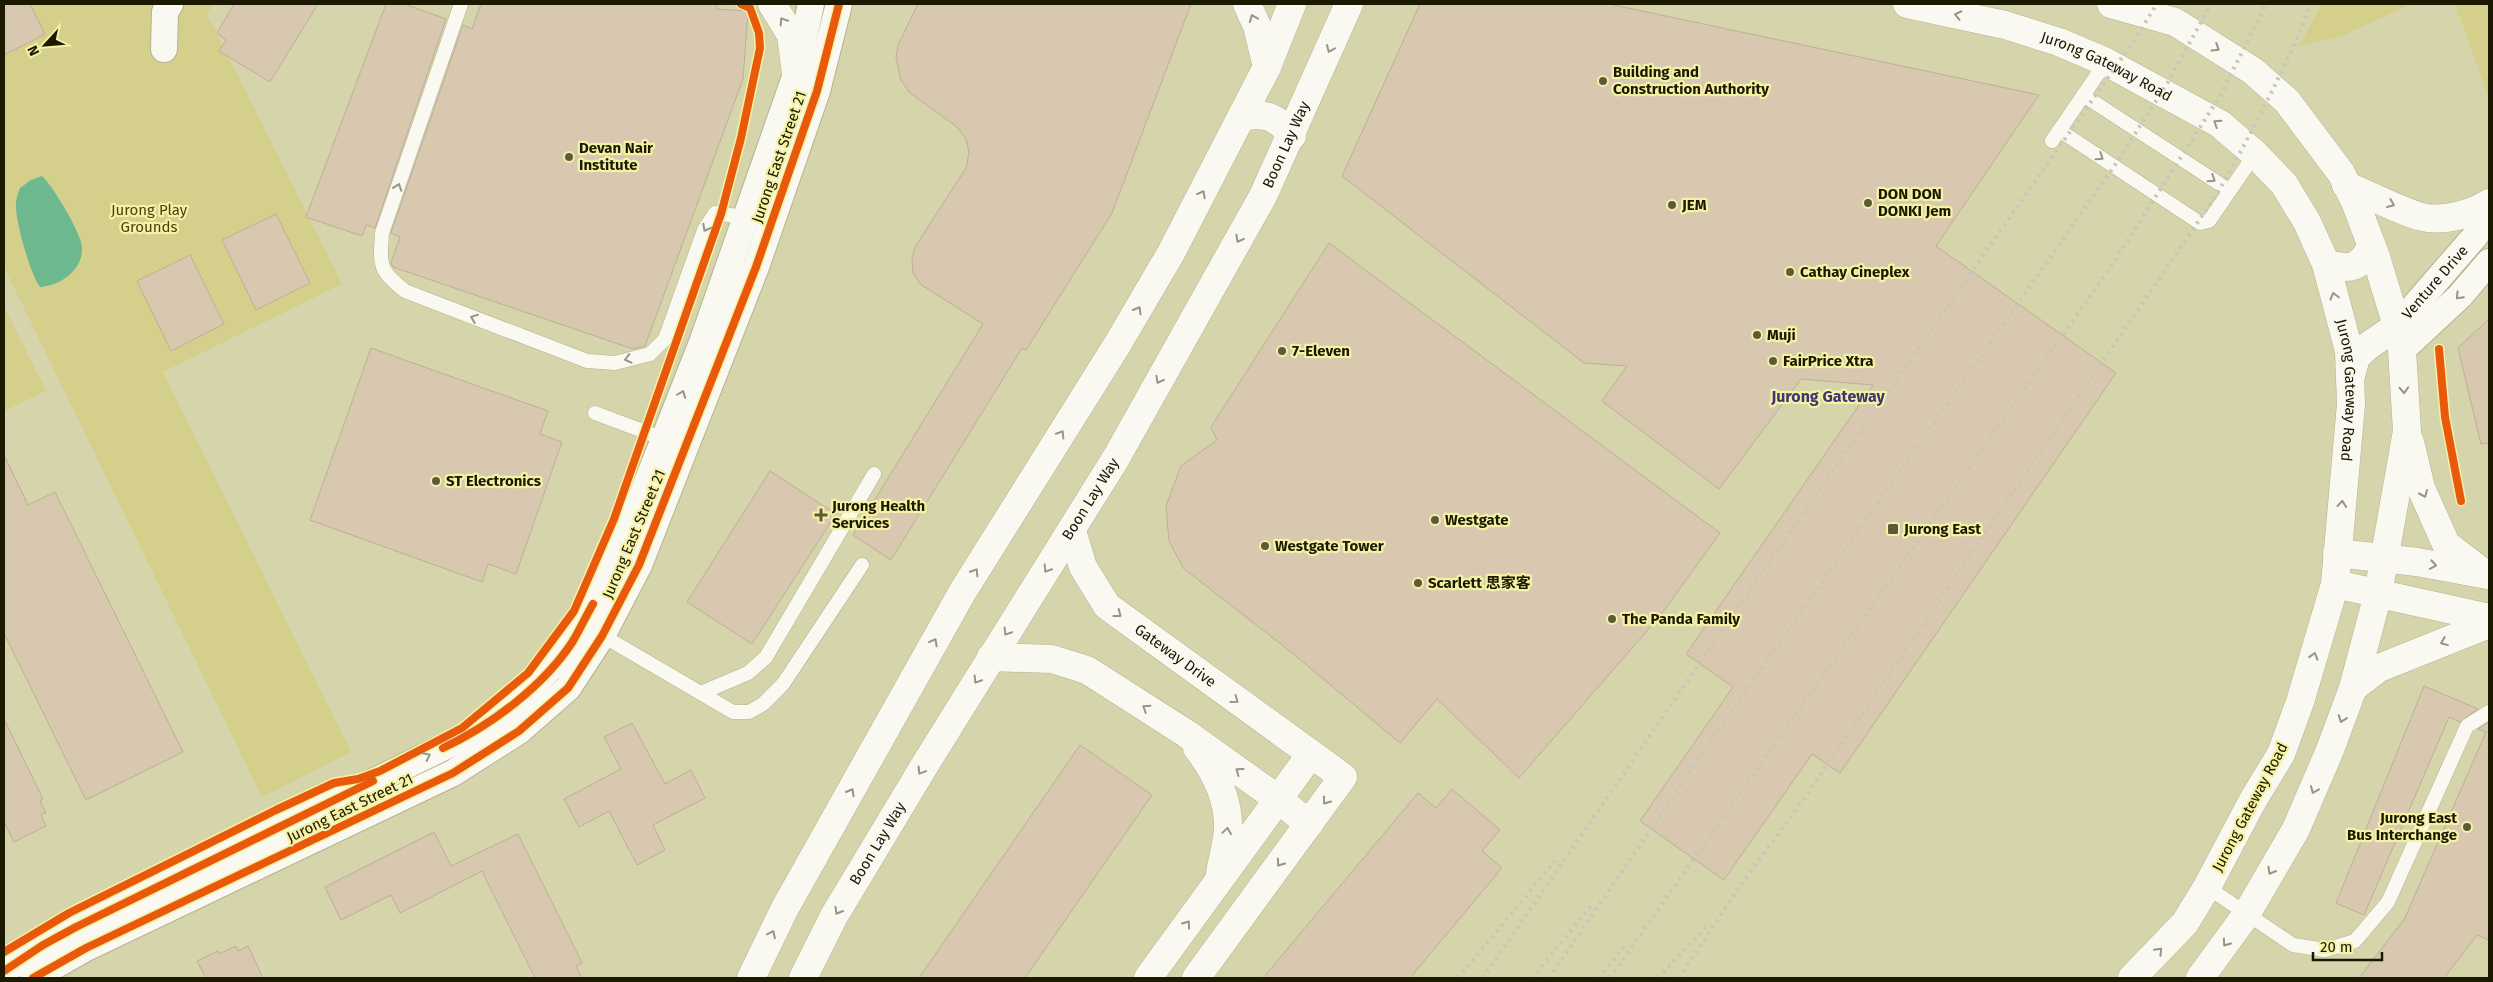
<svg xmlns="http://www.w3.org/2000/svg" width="2493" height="982" font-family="'Fira Sans','Noto Sans SC',sans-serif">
  <rect width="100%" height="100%" fill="#d6d4aa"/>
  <!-- green -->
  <g fill="#d4d08c">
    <path d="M4 4H213L207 14 342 284 163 372 351 752 262 797 4 267Z"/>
    <path d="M2322 4H2411L2342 36 2299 46Z"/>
    <path d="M2455 4H2489V98Z"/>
    <path d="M4 306 46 391 4 411Z"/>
  </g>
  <!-- water -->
  <path fill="#6eb890" d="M42 176C53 186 82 234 82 248 83 270 60 286 40 287 30 273 17 226 16 208 15 201 18 194 20 188L31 180Z"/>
  <!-- building -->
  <g fill="#d8c8af" stroke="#bdaf96">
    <path d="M4 4H30L45 34 4 55Z"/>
    <path d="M234 4H318L270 82 219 51 226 40 217 33Z"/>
    <path d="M386 4H404L446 19 375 228 366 225 362 236 306 217Z"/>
    <path d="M481 4H717L716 9 748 11 743 79 645 346 633 349 393 267 391 263 400 237 391 233 463 25 472 29Z"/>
    <path d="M918 4H1191L1112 213 1026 350 1022 348 891 560 853 535 983 324 920 284 913 273 912 259 915 247 966 168 969 153 966 139 957 127 910 93 901 80 896 58 898 45Z"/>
    <path d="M1420 4H1609L2039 95 1936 246 2116 373 1840 773 1812 754 1724 880 1640 821 1733 687 1686 654 1873 385 1801 379 1719 489 1602 401 1627 366 1584 363 1342 176Z"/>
    <path d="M276 214 310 283 256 310 222 240Z"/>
    <path d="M1329 243 1720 533 1660 616 1519 778 1437 699 1400 743 1291 652 1183 568 1169 541 1166 506 1181 466 1217 440 1211 427Z"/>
    <path d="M190 255 224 324 171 351 137 281Z"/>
    <path d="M2489 319V443L2481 444 2458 348Z"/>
    <path d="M371 348 548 411 540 434 562 442 516 574 488 564 482 582 310 520Z"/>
    <path d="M4 455 28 505 55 492 183 752 86 800 4 633Z"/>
    <path d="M770 471 836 514 752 644 687 602Z"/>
    <path d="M2424 686 2478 709 2460 722 2449 717 2364 915 2336 903Z"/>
    <path d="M4 719 43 799 40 801 46 813 41 815 46 826 14 842 4 822Z"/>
    <path d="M2489 722V940L2477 935 2444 978H2359L2405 918 2486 732 2478 729Z"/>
    <path d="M632 723 665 784 691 770 705 798 653 825 665 850 637 865 609 811 579 827 564 799 621 769 604 737Z"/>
    <path d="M1080 745 1152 795 1025 978H919Z"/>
    <path d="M1452 789 1500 830 1482 851 1502 868 1410 978H1263L1418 793 1436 808Z"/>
    <path d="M434 832 451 866 518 834 582 963 576 966 582 978H535L482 871 400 913 391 895 341 920 325 887Z"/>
    <path d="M236 946 238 951 248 946 263 978H206L197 961 218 951 219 954Z"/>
  </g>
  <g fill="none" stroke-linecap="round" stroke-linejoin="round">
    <!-- lane casing -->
    <g stroke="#b5b392" stroke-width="15">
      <g id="lane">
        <path d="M461 4 382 233C380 265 378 270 405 291L587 361 615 363 650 354 665 339 704 230 715 213 751 218"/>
        <path d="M2083 95 2229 190"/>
        <path d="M2059 130 2200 223 2209 221 2255 154"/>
        <path d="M2052 141 2106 62"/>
        <path d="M595 413 664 439"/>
        <path d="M598 633 733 712H749L763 704 783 684 862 565"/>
        <path d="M701 693 748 673 766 657 874 474"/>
        <path d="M2207 887 2293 945 2325 950 2355 941 2388 902 2467 726 2489 712"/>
      </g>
    </g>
    <!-- street casing -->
    <g stroke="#b5b392" stroke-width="28">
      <g id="street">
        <path d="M164 49 165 12 170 4"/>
        <path id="s1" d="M2397 326 2476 235 2489 213"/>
        <path d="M2402 350 2460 296 2489 262"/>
        <path d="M4 971 43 945 76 927 471 734 503 714 560 659 573 641 605 580 640 500 703 340 796 74 811 4"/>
        <path d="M33 978 86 948 453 773 519 731 568 688 602 636 639 565 756 267 817 91 839 4"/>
      </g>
    </g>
    <!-- secondary casing -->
    <g stroke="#b5b392" stroke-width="29">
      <g id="secondary">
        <path d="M772 4 791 35 796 74"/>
        <path id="s2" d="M1907 4 2005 25 2059 42 2106 62 2220 124 2255 154 2284 184 2307 222 2326 264 2349 351 2351 404 2335 584 2300 702 2281 754 2253 800 2207 887 2185 923 2132 978"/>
        <path d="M2111 4 2175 22 2253 71 2287 101 2341 173 2356 204 2376 257 2397 326 2402 350 2407 431 2378 594 2353 688 2330 750 2296 829 2246 915 2200 978"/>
        <path d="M2346 185C2367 194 2402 212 2422 217 2443 222 2472 214 2489 203"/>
        <path d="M2326 264C2352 270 2358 269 2372 246"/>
        <path d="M2351 376 2356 357 2368 346 2397 326"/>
        <path d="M2410 442 2421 488 2446 544 2486 575"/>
        <path id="s3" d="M1072 531 1083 567 1107 606 1343 777 1196 978"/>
        <path d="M2337 553 2417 562 2482 574"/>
        <path d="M2335 584 2489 618"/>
        <path d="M991 657 1052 659 1087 670 1187 734 1278 799 1309 824"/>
        <path d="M2353 688 2379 668 2489 624"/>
        <path d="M1197 748C1214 770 1227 794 1228 823 1229 839 1222 858 1220 874"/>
        <path d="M1148 978 1311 754"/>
      </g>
    </g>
    <!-- primary casing -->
    <g stroke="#b5b392" stroke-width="29">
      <g id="primary">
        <path d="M1247 4 1257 26 1267 67"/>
        <path d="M1242 117C1265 112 1278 117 1292 136"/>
        <path d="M751 978 785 908 963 591 1117 345 1171 253 1267 67 1292 4"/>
        <path id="s4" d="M803 978 834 916 926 763 1116 458 1263 196 1349 4"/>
      </g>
    </g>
    <!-- lane -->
    <use href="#lane" stroke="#f9f9f2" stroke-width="14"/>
    <!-- street -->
    <use href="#street" stroke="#f9f9f2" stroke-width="26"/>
    <!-- secondary -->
    <use href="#secondary" stroke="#f9f9f2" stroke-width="28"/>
    <!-- primary -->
    <use href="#primary" stroke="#f9f9f2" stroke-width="28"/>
    <!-- rail -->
    <g stroke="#c7c6ba" stroke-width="4" stroke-dasharray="2.5 5" stroke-linecap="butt">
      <path d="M1458 978 1555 861"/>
      <path d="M1483 978 1825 481 2135 39 2157 4"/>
      <path d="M1532 978 1592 905"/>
      <path d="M1549 978 1716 734 2115 165 2168 82 2211 4"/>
      <path d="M1599 978 1624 946"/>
      <path d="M1610 978 2112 265 2220 96 2266 4"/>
      <path d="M1658 978 1706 927"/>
      <path d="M1679 978 1740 886 1805 797 2217 194C2252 132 2285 70 2311 4"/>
    </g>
    <!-- cycleway casing -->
    <g stroke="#f5f1a5" stroke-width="11">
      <g id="cycleway">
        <path d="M2439 349 2445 417 2461 501"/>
        <path d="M443 748C491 725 543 687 573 641 580 629 586 616 593 604"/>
        <path d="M4 952 69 913 276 810 334 783 358 779 380 771 462 728 528 673 574 611 614 519 721 214 741 138 760 48 759 33 750 8 741 4"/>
        <path d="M4 971 43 945 76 927 373 781"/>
        <path d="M33 978 86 948 453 773 519 731 568 688 602 636 639 565 756 267 817 91 839 4"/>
      </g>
    </g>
    <!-- cycleway -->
    <use href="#cycleway" stroke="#e8590c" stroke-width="8"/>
  </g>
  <!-- one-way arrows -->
  <defs><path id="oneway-chevron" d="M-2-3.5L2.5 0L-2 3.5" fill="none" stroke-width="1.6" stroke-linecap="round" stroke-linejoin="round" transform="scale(1.25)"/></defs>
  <g stroke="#959485">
    <use href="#oneway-chevron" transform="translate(1958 15) rotate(-168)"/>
    <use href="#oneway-chevron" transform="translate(1253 18) rotate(-112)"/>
    <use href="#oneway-chevron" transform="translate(783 21) rotate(-122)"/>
    <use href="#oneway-chevron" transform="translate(2216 48) rotate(32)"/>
    <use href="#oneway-chevron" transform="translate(1330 49) rotate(113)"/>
    <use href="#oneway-chevron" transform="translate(2217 123) rotate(-147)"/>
    <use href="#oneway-chevron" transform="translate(2100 157) rotate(34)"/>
    <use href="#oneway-chevron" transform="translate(2212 179) rotate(33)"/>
    <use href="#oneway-chevron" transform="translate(398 187) rotate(-71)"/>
    <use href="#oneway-chevron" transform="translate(1202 194) rotate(-62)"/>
    <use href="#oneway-chevron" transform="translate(2391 204) rotate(23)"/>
    <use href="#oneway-chevron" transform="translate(706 228) rotate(118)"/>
    <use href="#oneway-chevron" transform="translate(1239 239) rotate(119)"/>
    <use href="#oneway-chevron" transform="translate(2334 296) rotate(-105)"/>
    <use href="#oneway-chevron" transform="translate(2459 296) rotate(134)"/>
    <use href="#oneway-chevron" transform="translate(1138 310) rotate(-60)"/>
    <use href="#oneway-chevron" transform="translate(474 318) rotate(-159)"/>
    <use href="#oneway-chevron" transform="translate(628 359) rotate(166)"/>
    <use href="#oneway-chevron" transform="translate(1159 380) rotate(119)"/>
    <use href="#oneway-chevron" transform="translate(2404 390) rotate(87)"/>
    <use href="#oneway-chevron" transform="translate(682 394) rotate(-69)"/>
    <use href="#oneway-chevron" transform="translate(1061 434) rotate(-58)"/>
    <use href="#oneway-chevron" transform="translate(2424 494) rotate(66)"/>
    <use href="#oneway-chevron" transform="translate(2342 504) rotate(-85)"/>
    <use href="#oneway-chevron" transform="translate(2433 565) rotate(10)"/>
    <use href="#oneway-chevron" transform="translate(1047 569) rotate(123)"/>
    <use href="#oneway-chevron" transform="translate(975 572) rotate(-58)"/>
    <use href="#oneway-chevron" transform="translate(1118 614) rotate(37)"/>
    <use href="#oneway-chevron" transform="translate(1007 632) rotate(122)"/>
    <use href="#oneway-chevron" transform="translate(934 642) rotate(-61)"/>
    <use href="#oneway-chevron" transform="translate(2444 642) rotate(158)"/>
    <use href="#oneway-chevron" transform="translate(2314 656) rotate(-73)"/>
    <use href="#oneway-chevron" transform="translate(977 680) rotate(122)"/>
    <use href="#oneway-chevron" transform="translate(1235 700) rotate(36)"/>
    <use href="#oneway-chevron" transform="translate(1146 708) rotate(-147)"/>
    <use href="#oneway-chevron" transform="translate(2342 719) rotate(110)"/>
    <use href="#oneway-chevron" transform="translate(427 756) rotate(-26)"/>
    <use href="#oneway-chevron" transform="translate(921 771) rotate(121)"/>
    <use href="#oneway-chevron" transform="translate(1239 771) rotate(-144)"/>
    <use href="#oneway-chevron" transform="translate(2314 790) rotate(113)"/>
    <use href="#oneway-chevron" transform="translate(851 792) rotate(-60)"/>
    <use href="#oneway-chevron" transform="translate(1326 801) rotate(126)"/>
    <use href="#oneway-chevron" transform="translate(1227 831) rotate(-82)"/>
    <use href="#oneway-chevron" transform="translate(1280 863) rotate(126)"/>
    <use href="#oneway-chevron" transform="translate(2271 871) rotate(120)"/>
    <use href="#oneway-chevron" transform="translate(838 911) rotate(120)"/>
    <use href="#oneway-chevron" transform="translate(1187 924) rotate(-54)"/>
    <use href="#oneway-chevron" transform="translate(772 934) rotate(-64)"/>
    <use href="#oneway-chevron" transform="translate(2226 943) rotate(126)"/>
    <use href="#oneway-chevron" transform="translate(2159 951) rotate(-46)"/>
  </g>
  <!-- markers -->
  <g fill="#5c5a3b" stroke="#f5f1a5" stroke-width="2">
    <circle cx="1603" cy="81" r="5"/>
    <circle cx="569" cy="157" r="5"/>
    <circle cx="1868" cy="203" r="5"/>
    <circle cx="1672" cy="205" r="5"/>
    <circle cx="1790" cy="272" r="5"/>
    <circle cx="1757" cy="335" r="5"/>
    <circle cx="1282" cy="351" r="5"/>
    <circle cx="1773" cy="361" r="5"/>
    <circle cx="436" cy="481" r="5"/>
    <path d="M818.5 507.5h5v5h5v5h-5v5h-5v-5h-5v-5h5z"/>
    <circle cx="1435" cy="520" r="5"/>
    <rect x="1887" y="523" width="12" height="12" rx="2.5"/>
    <circle cx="1265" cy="546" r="5"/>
    <circle cx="1418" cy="583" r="5"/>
    <circle cx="1612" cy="619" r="5"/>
    <circle cx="2467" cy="827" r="5"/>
  </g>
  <g text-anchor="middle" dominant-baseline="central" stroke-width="4.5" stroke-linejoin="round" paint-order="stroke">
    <!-- street labels -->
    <g font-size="15" fill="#1b1900" stroke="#f5f1a5">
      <text stroke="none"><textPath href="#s2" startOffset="210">Jurong Gateway Road</textPath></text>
      <text stroke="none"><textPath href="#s4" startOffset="964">Boon Lay Way</textPath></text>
      <text transform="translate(779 157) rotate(-71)">Jurong East Street 21</text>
      <text stroke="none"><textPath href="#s1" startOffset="58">Venture Drive</textPath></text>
      <text stroke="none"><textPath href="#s2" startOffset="645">Jurong Gateway Road</textPath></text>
      <text stroke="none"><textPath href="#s4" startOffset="559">Boon Lay Way</textPath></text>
      <text transform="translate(634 534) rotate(-67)">Jurong East Street 21</text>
      <text stroke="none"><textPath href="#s3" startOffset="168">Gateway Drive</textPath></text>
      <text transform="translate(2250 807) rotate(-62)">Jurong Gateway Road</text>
      <text transform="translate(350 808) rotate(-26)">Jurong East Street 21</text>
      <text stroke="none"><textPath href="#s4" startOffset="154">Boon Lay Way</textPath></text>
    </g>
    <!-- poi labels -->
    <g font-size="15" font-weight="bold" fill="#1b1900" stroke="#f5f1a5" text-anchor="start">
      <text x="1613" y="72">Building and<tspan x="1613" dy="17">Construction Authority</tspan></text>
      <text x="579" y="148">Devan Nair<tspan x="579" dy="17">Institute</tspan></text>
      <text x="1878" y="194">DON DON<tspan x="1878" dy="17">DONKI Jem</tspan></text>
      <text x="1682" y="205">JEM</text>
      <text x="1800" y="272">Cathay Cineplex</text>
      <text x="1767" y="335">Muji</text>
      <text x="1292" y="351">7-Eleven</text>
      <text x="1783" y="361">FairPrice Xtra</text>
      <text x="446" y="481">ST Electronics</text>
      <text x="832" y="506">Jurong Health<tspan x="832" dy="17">Services</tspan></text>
      <text x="1445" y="520">Westgate</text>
      <text x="1904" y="529">Jurong East</text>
      <text x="1275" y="546">Westgate Tower</text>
      <text x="1428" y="583">Scarlett 思家客</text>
      <text x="1622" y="619">The Panda Family</text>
      <text x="2457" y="818" text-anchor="end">Jurong East<tspan x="2457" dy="17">Bus Interchange</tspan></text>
    </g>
    <!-- park labels -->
    <g font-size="15" fill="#464310" stroke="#f5f1a5">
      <text x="149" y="210">Jurong Play<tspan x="149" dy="17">Grounds</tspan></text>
    </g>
    <!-- neighbourhood labels -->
    <g font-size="16" font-weight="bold" fill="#3d3673" stroke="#f5f1a5">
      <text x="1828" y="396">Jurong Gateway</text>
    </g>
  </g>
  <!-- border -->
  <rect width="2493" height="982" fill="none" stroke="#1b1900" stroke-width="10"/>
  <!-- north arrow -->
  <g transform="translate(45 45) rotate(244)" stroke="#f5f1a5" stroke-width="4" paint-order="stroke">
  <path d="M0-4L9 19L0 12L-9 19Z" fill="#1b1900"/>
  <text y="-8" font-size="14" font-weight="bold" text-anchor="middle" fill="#1b1900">N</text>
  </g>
  <!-- scale -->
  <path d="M2313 952v8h69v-8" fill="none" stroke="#1b1900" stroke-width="2.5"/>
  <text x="2320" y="952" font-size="15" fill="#1b1900" stroke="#f5f1a5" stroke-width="4" paint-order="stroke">20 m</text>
</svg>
